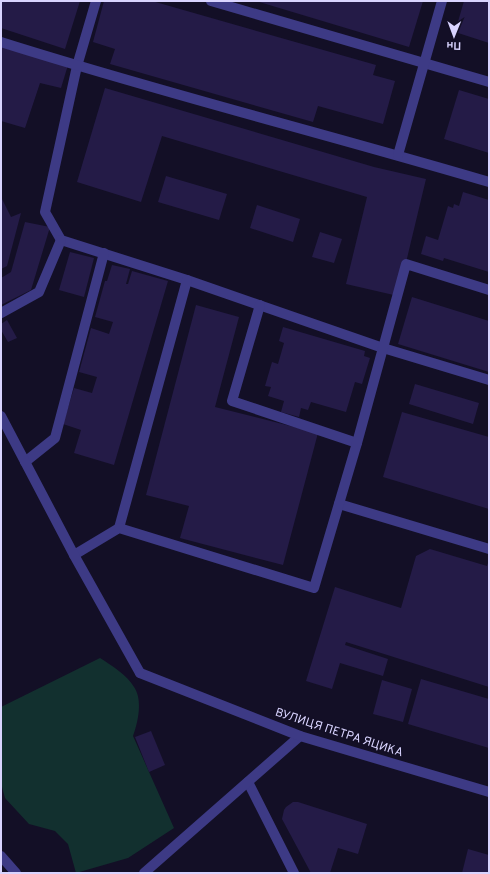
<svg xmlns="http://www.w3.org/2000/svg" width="490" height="874" font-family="Overpass,sans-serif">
  <rect width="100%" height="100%" fill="#130f26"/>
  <!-- green -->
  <path fill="#12302f" d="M100 658C111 665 128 676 134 687 143 700 138 722 133 736L174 828 128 858 76 873 68 844 55 831 29 824 5 798 1 783V707Z"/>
  <!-- building -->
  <g fill="#241b47">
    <path d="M1 1H80L65 49 1 28Z"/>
    <path d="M104 1H152L376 65 373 75 395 81 383 124 318 106 313 122 110 64 115 49 93 42Z"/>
    <path d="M256 1H423L409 47Z"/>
    <path d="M464 1H489V43L455 32Z"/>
    <path d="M1 45 68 65 61 88 40 83 25 128 1 121Z"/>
    <path d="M105 88 374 167 426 179 398 296 346 284 367 197 162 136 141 202 77 182Z"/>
    <path d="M459 90 489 99V153L444 139Z"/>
    <path d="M166 176 227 194 219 220 158 202Z"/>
    <path d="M463 192 489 200V272L444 258 443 261 421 254 426 236 438 240 448 206 453 208 454 204 459 206Z"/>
    <path d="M1 197 11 217 21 213 7 266 1 269Z"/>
    <path d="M257 205 300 219 293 242 250 228Z"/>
    <path d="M25 222 50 227 31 290 1 305V278L11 272Z"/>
    <path d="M320 232 342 239 334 263 312 257Z"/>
    <path d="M70 252 94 258 84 297 59 290Z"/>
    <path d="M112 265 130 269 126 284H128L132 271 168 281 114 465 74 453 81 430 63 424 74 388 92 393 97 377 79 372 91 328 109 334 113 322 95 317 105 281H107Z"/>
    <path d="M412 297 489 321V372L398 344Z"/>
    <path d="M196 305 239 317 215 407 318 433 283 565 180 538 189 506 146 495Z"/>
    <path d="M7 320 17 338 8 342 1 330V324Z"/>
    <path d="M283 327 365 351 364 356 370 358 362 384 355 382 346 412 311 402 308 410 301 408 299 417 281 412 284 401 268 396 271 387 265 386 272 362 278 364 284 343 279 341Z"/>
    <path d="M415 384 479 403 473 424 409 404Z"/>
    <path d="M402 412 489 437V509L383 477Z"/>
    <path d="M430 549 487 566 489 560V687L346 642 345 645 388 659 383 676 340 663 332 689 306 681 335 587 401 608 416 556Z"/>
    <path d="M421 679 489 699V748L408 724Z"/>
    <path d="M382 680 412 689 403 722 373 714Z"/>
    <path d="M151 731 165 765 149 772 135 737Z"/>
    <path d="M293 802H298L367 824 358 854 338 848 330 873H311L282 819 284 810 286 807Z"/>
    <path d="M468 849 489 855V873H462Z"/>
  </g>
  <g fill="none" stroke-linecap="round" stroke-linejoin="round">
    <!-- service -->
    <g stroke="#3d3a85" stroke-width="10">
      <path d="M96 1 77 66 45 212 61 240 187 280 383 348 489 380"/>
      <path d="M211 1 489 82"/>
      <path d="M1 42C162 93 327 134 489 182"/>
      <path d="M398 155 442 1"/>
      <path d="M260 305 232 401 357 443"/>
      <path d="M1 313 39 292 61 240"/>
      <path d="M25 462 55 438 104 253"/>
      <path d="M339 504 489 549"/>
      <path d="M119 528 187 280"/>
      <path d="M74 555 119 528 314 588 357 443 406 264 489 290"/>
      <path d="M248 782 294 873"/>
      <path d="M1 856 16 873"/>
      <path d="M144 873 300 736"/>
    </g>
    <!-- minor -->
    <path stroke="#3d3a85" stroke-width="10" d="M1 416 74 555 140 673"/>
    <!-- tertiary -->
    <path stroke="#3d3a85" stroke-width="10" d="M140 673 300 736 489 792"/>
  </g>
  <g text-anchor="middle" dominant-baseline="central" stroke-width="3" stroke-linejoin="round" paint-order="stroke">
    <!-- street labels -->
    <g font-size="12" fill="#d9d4ff" stroke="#130f26">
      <text transform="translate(339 733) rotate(18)">ВУЛИЦЯ ПЕТРА ЯЦИКА</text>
    </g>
  </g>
  <!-- border -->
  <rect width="490" height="874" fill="none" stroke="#d9d4ff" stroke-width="4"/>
  <!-- north arrow -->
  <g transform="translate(454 36) rotate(181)" stroke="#130f26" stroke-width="3" paint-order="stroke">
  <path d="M0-3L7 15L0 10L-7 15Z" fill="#d9d4ff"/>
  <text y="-6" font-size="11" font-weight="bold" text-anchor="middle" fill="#d9d4ff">Пн</text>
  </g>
</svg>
